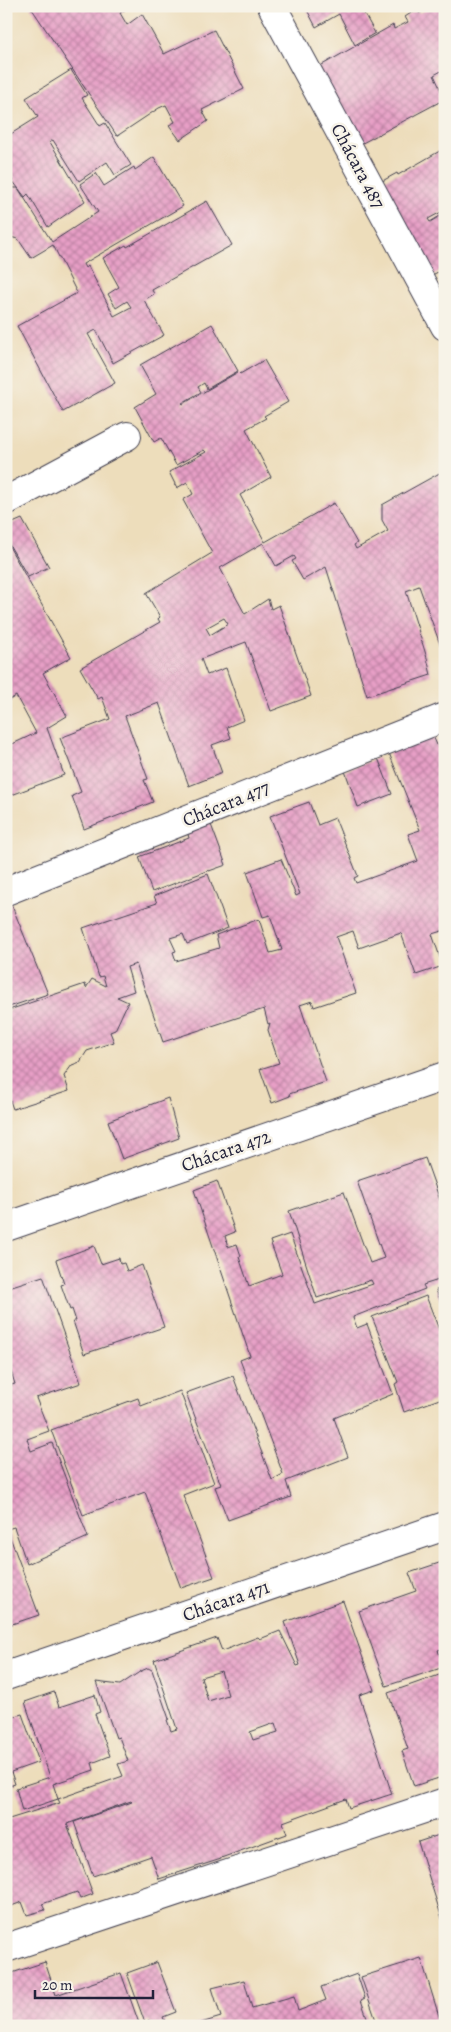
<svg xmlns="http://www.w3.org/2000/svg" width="451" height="2032" font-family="Alegreya,serif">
  <defs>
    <pattern id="building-cross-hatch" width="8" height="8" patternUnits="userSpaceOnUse" patternTransform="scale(1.25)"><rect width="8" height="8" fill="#e79fc6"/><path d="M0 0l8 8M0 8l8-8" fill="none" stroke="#bb81a2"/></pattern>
  </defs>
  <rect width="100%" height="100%" fill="#f7f3e8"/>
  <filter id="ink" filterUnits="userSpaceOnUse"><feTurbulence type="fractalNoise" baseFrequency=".02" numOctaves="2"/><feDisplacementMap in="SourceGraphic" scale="10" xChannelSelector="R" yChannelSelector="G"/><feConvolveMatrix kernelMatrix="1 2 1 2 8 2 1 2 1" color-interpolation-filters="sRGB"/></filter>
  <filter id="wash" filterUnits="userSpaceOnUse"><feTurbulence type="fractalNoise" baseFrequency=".0096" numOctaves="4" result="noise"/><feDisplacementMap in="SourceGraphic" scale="20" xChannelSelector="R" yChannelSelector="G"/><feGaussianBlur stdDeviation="1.12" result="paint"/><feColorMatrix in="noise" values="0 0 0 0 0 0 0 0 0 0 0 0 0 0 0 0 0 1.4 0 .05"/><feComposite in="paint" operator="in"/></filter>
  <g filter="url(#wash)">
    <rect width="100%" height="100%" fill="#edddbb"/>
    <g id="blocks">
      <!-- building -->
      <g fill="url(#building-cross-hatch)" fill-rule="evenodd">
        <path d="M30 6H130L120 13 127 25 142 14 164 54 214 30 244 89 202 110 208 121 180 140 169 125 175 122 166 105 159 108 117 136Z"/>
        <path d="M305 6H360L375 33 355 45 339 14 316 27Z"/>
        <path d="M433 6H445V69L434 75 445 99 355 147 306 74 393 25 394 29 408 22 405 17 417 9 419 13Z"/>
        <path d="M71 70 87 95 82 98 100 126 105 123 131 165 115 175 107 162 79 181 53 140 50 142 85 201 48 227 28 194 25 197 9 176 11 179 9 180 14 188H18L52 242 98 212 80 184 96 173 104 186 134 167 135 170 154 157 183 206 83 264 85 268 88 266 114 316 131 307 127 301 116 308 108 294 119 287 103 258 126 245 127 247 207 201 232 245 152 290 154 294 144 300 164 335 113 363 96 330 88 334 115 383 63 412 17 326 77 293 53 245 31 258 18 239 6 236V137L38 117 26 98Z"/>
        <path d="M445 148V210L428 219 430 222 445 213V268L427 278 375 185 397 173 398 175Z"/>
        <path d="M212 324 238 371 207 389 204 383 198 387 201 392 182 403 183 404 238 372 240 374 264 360 288 402 264 416 266 418 246 429 271 477 240 495 265 542 334 503 357 543 354 545 356 549 388 531 382 520V505L445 470V523L442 524 445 533V547H443L445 552V658L419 586 406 591 427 658 431 675 367 696 326 567 303 580 292 561 296 559 294 556 276 566 263 543 220 568 245 614 268 599 271 609 279 605 311 696 271 711 246 642 201 659 207 675 226 668 244 720 227 727 231 738 212 745 222 773 189 786 159 703 125 716 148 779 144 780 153 802 84 829 72 796 81 792 60 738 110 719 102 697 98 699 80 668 160 622 158 619 160 617 146 593 212 553 183 500 193 494 187 482 177 488 169 472 206 452 204 450 176 465 161 438 154 442 135 407 156 394 140 365ZM224 618 228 624 210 635 206 628Z"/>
        <path d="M22 519 49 567 28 577 6 539V526Z"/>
        <path d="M6 541 71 657 43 673 67 716 47 728 64 775 9 796 6 788V747L36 733 16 696 6 702Z"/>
        <path d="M433 736 445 763 441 766 445 774V930L432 934 443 966 416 975 401 933 359 948 353 931 336 937 356 993 314 1007 312 1001 300 1005 326 1082 289 1094 290 1096 272 1103 260 1069 279 1063 268 1030 270 1023 268 1024 264 1009 163 1042 136 964 127 967 134 991 117 997 128 1002 115 1030 110 1032 114 1042 87 1051 80 1062 72 1065 64 1076 69 1091 13 1109 6 1090V1011L85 984 86 988 92 979 106 986 103 976 99 977 83 928 157 903 154 896 208 874 228 928 187 944 183 934 170 938 176 951 173 952 176 961 219 948 216 935 259 919 270 953 282 950 270 915 263 917 247 872 281 859 296 896 300 894 270 816 309 802 318 825 335 818 358 876 354 878 356 883 418 861 408 834 420 830 389 753Z"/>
        <path d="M378 758 392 794 358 807 345 771Z"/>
        <path d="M210 822 226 865 209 871V870L152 892 139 857 189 838 187 831Z"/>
        <path d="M10 901 48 994 6 1008V902Z"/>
        <path d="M168 1098 179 1138 122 1159 108 1121Z"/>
        <path d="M425 1158 445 1214V1278L423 1285 425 1289 353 1317 357 1328 367 1324 393 1394 334 1418 348 1457 286 1481 291 1497 228 1520 215 1487 221 1485 186 1393 233 1376 272 1480 283 1474 240 1360 250 1356 194 1190 217 1181 235 1232 225 1236 228 1247 237 1244 241 1256 239 1257 249 1286 282 1274 270 1241 290 1234 315 1304 373 1284 371 1280 317 1298 289 1211 344 1192 370 1263 384 1258 357 1181Z"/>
        <path d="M94 1246 101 1264 119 1258 120 1264 124 1263 127 1271 142 1265 164 1327 84 1354 73 1321H76L72 1309 70 1310 61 1285 64 1284 56 1260Z"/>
        <path d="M43 1276 81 1383 36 1398 49 1431 27 1439 31 1451 52 1443 88 1537 27 1564 14 1527 7 1529 39 1615 6 1626V1371L11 1385 15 1384 7 1359 6 1288Z"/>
        <path d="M445 1287V1312L436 1290Z"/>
        <path d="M426 1296 445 1345V1397L404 1412 395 1384 398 1382 372 1317Z"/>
        <path d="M180 1391 214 1483 183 1495 214 1577 181 1588 145 1492 83 1515 51 1430 138 1398 141 1406Z"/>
        <path d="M445 1561V1648L438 1650 444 1667 386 1686 359 1611 416 1591 409 1573Z"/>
        <path d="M343 1601 374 1690 359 1695 392 1794 349 1808 346 1799 283 1822 287 1834 221 1858V1859L159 1879 151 1856 93 1876 74 1822 132 1802 131 1801 67 1824 93 1894 80 1899 77 1892 42 1904 45 1910 27 1915 22 1902 6 1908V1820L60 1803 58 1799 123 1776 118 1764 128 1761 119 1737 116 1738 96 1682 120 1685 141 1671 148 1668 152 1670 169 1719 167 1720 171 1731 177 1729 154 1660 217 1638 222 1651 258 1637 260 1639 280 1631 297 1666 300 1665 285 1622ZM221 1671 228 1695 208 1701 201 1677ZM275 1723 278 1732 253 1740 250 1732Z"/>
        <path d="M442 1674 445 1682V1776L414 1786 402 1751 408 1749 388 1693Z"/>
        <path d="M54 1692 59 1707 95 1695 100 1712 95 1714 110 1756 92 1763 94 1770 53 1784 58 1799 22 1811 16 1788 50 1777 25 1702Z"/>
        <path d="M22 1714 39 1762 11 1772 15 1784 6 1787V1719Z"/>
        <path d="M445 1833V1925H444L418 1842Z"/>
        <path d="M421 1958 442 2026H378L361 1977Z"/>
        <path d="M45 1962 56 1995 121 1973 140 2026H6V1975Z"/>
        <path d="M157 1962 176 2012 163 2017 166 2024 151 2026 149 2020 145 2023 127 1973Z"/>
        <path d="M357 1974 365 1998 361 2000 370 2026H191L221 2017 212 1988 244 1980 252 2008 294 1996 298 2011 326 2000 321 1987Z"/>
      </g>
    </g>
  </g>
  <g filter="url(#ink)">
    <use href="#blocks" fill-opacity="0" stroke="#403e4e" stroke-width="1"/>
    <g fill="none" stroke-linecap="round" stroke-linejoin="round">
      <!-- minor casing -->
      <g stroke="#403e4e" stroke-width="30">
        <g id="minor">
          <path d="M272 6 445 326"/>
          <path d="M6 501 127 436"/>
          <path d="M6 891 445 717"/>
          <path d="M6 1227 445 1076"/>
          <path d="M6 1676 445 1526"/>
          <path d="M6 1948 445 1802"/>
        </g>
      </g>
      <!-- minor -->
      <use href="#minor" stroke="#fff" stroke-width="28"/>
    </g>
  </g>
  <g text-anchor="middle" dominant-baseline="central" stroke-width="5" stroke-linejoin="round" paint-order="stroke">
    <!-- street labels -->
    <g font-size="19" fill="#22223b" stroke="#f7f3e8">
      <text transform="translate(358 166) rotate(62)">Chácara 487</text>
      <text transform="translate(226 804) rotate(-22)">Chácara 477</text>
      <text transform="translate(226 1151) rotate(-19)">Chácara 472</text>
      <text transform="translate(226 1601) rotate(-19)">Chácara 471</text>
    </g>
  </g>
  <!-- margin -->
  <rect width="451" height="2032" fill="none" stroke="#f7f3e8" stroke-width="25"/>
  <!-- scale -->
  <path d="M35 1990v8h118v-8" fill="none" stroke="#22223b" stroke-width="2.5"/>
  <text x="42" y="1990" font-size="15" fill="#22223b" stroke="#f7f3e8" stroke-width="4" paint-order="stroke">20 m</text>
</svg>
